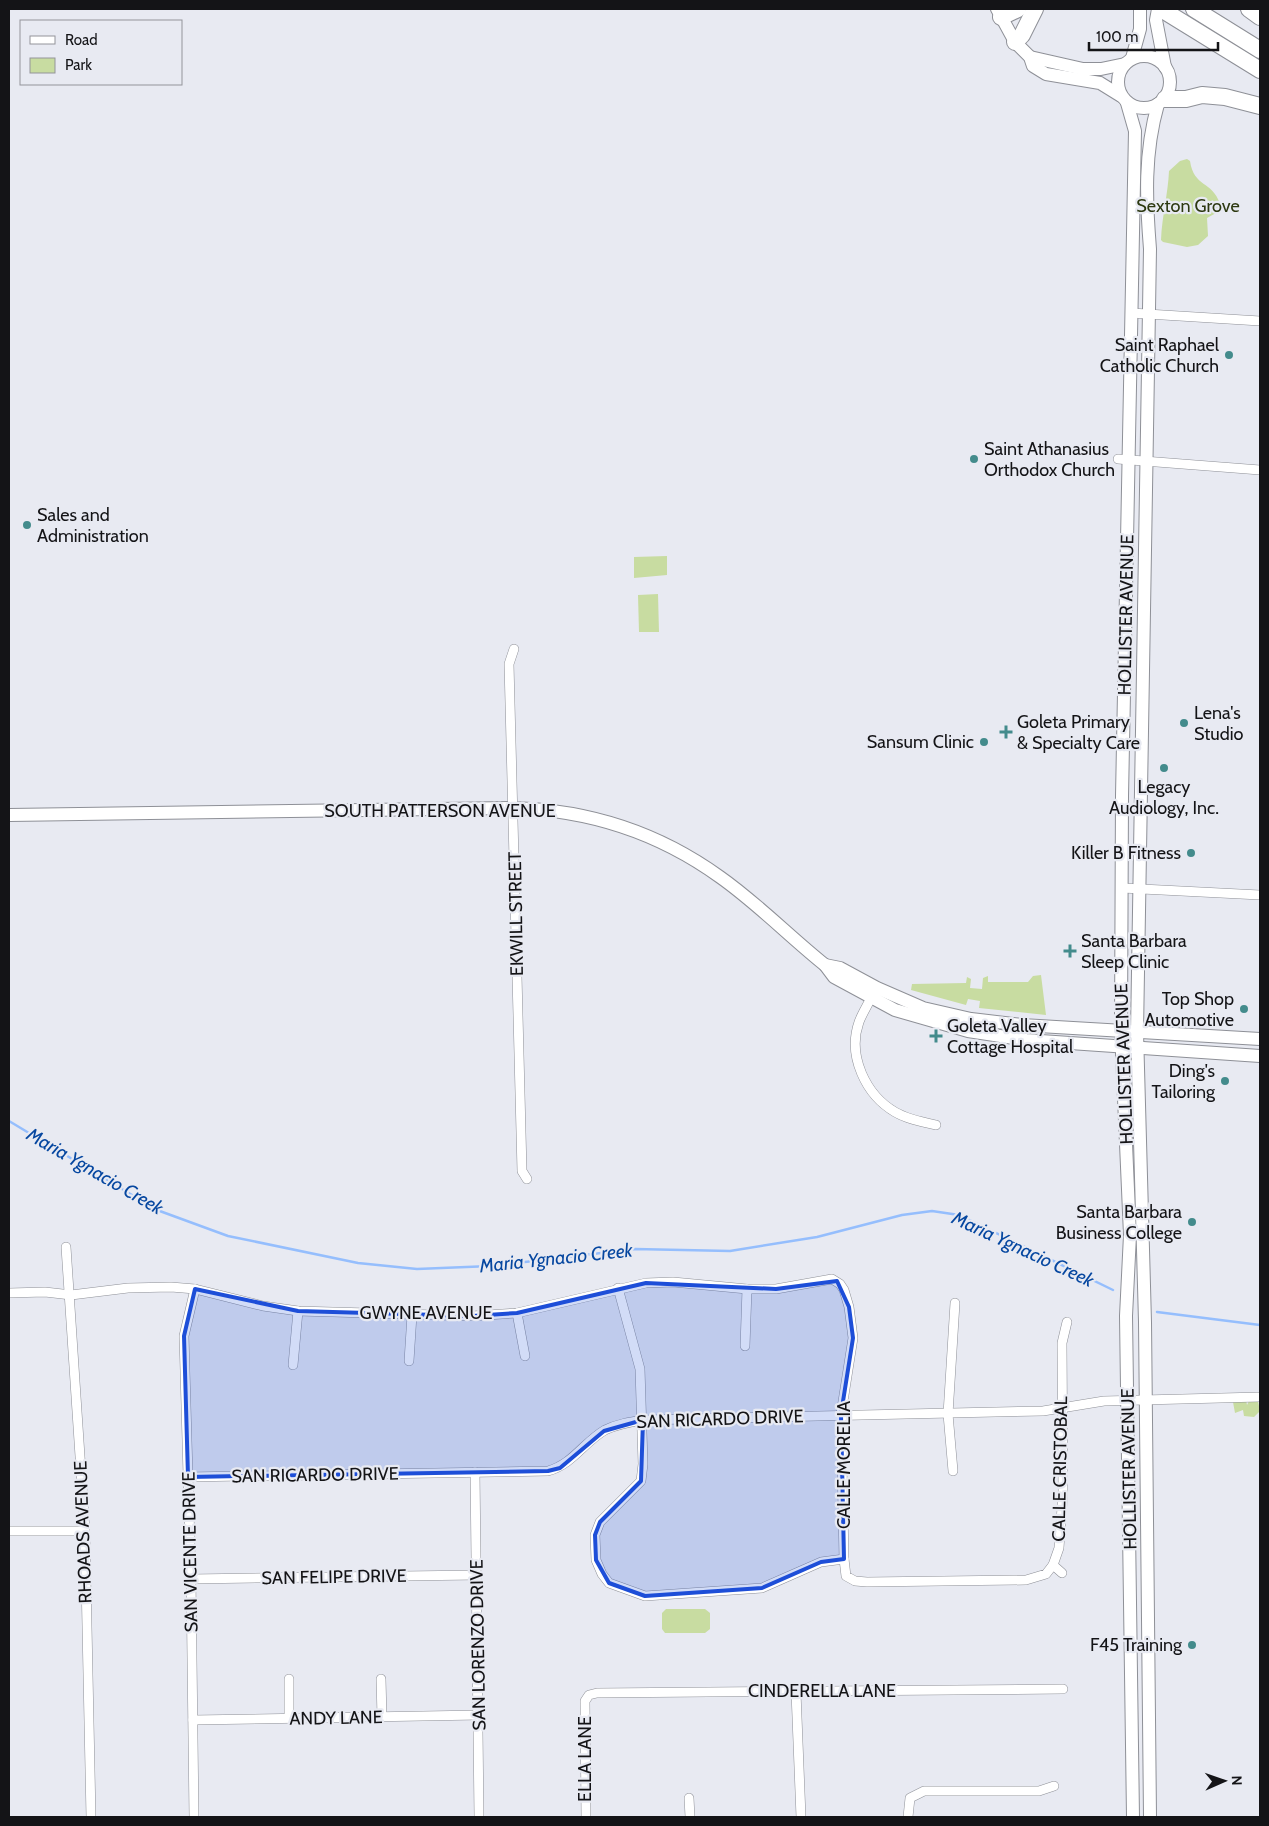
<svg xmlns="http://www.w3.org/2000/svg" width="1269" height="1826" font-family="Cabin,sans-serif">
  <rect width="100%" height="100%" fill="#e8eaf2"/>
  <!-- green -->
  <g fill="#c8dca1">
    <path d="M1187 159 1190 161C1194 188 1212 180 1220 204L1216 213 1207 218 1208 236 1198 245 1187 247 1163 242 1161 240C1162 216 1168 194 1169 171L1180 161Z"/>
    <path d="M667 556V575L634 578V557Z"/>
    <path d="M658 594 659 632H639L638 595Z"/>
    <path d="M1041 975 1046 1015 979 1008 980 1001 968 999 966 1005 911 990 912 984 966 983 967 977 971 979 970 988 982 989 983 978 988 976V982H1028L1033 976Z"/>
    <path d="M1246 1400 1247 1405 1249 1401H1258L1260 1411 1254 1417 1244 1416 1243 1410 1235 1413 1233 1402Z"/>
    <path d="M666 1609H705L710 1613V1629L705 1633H665L662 1629V1613Z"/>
  </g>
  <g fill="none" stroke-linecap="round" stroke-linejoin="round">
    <!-- stream -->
    <g stroke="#95befd" stroke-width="2.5">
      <path d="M9 1121 157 1210 228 1236 358 1263 417 1269 491 1266 635 1249 730 1251 817 1237 902 1215 932 1211 959 1215 1113 1290"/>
      <path d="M1157 1312 1260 1325"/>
    </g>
    <!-- street casing -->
    <g stroke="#8e9097" stroke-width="10">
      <g id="street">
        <path d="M1131 313 1260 321"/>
        <path d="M1118 459 1260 470"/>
        <path d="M514 649 509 664 522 1171 527 1179"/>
        <path d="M1122 888 1260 895"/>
        <path d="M871 998C867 1006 862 1014 859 1022 847 1056 866 1095 895 1112 907 1119 922 1122 936 1125"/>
        <path d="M66 1247 85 1531 91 1817"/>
        <path d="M618 1288 640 1369 643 1464 641 1481 600 1522 595 1535 596 1560 602 1574 609 1583 645 1596 762 1588 821 1562 844 1559"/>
        <path d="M9 1293 45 1292 71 1295 128 1288 171 1287 195 1289 263 1306 298 1311 472 1316 517 1313 646 1283 673 1282 747 1289H776L832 1279 840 1284 844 1290 849 1307 853 1338 841 1414 844 1559 846 1576 855 1581 867 1582 1026 1580 1046 1574 1053 1565 1059 1548 1063 1494 1062 1343 1067 1322"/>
        <path d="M517 1313 525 1356"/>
        <path d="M745 1346 747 1289"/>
        <path d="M409 1361 412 1315"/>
        <path d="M293 1365 298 1311"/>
        <path d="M953 1471 948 1414 955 1303"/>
        <path d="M475 1472 479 1817"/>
        <path d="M188 1477 548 1471C573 1464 584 1442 605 1430 617 1424 630 1422 643 1420L1043 1411 1104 1401 1260 1397"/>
        <path d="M9 1531H85"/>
        <path d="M1053 1565 1062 1573"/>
        <path d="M191 1579 477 1575"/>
        <path d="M381 1679 382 1717"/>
        <path d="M796 1692 801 1817"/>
        <path d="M289 1718V1679"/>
        <path d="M193 1720 479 1715"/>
        <path d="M689 1798 690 1817"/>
        <path d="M194 1817 191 1579 184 1336 195 1289"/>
        <path d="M586 1817 585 1701 589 1695 597 1693 1063 1689"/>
        <path d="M908 1817 910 1798 924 1791H1039L1054 1786"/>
      </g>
    </g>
    <!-- secondary casing -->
    <g stroke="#8e9097" stroke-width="14">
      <g id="secondary">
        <path d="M997 9 1015 42 1030 57 1033 66 1046 74 1100 83 1121 96"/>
        <path d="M1158 9 1156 20 1165 67"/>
        <circle cx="1144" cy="82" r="26"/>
        <path d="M1030 57 1083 69H1101L1125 64"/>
        <path d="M1132 58 1140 29V9"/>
        <path d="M1127 103 1135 131 1122 796 1121 1030 1130 1235 1126 1316 1133 1817"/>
        <path d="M9 815 513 808C588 810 659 833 720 877 757 903 790 937 825 965L834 977 895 1010 968 1031 1026 1040 1260 1056"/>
        <path d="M825 965 840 968 877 988 923 1008 971 1019 1022 1025 1260 1039"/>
        <path d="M1150 1817 1145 1322 1137 1032 1150 249C1146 200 1144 153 1158 104"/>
      </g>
    </g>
    <!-- highway casing -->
    <g stroke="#8e9097" stroke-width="18">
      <g id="highway">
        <path d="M1161 9 1260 70"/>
        <path d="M1194 9 1260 50"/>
        <path d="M1249 9 1260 17"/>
        <path d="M1001 17 1018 9"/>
        <path d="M1015 42 1022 35 1035 9"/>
        <path d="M1165 99H1186L1202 95 1225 97 1260 106"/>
      </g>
    </g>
    <!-- street -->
    <use href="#street" stroke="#fff" stroke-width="9"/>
    <!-- secondary -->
    <use href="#secondary" stroke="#fff" stroke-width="12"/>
    <!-- highway -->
    <use href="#highway" stroke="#fff" stroke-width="16"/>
  </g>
  <!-- marked area -->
  <path fill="#1d4ed8" fill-opacity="0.2" stroke="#1d4ed8" stroke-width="4" stroke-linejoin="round" d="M837 1281 849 1307 853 1338 841 1414 844 1559 821 1562 762 1588 645 1596 609 1583 596 1560 595 1535 600 1522 641 1481 643 1420 604 1431 560 1468 548 1471 188 1477 184 1336 195 1289 298 1311 472 1316 517 1313 646 1283 776 1289Z"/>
  <!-- markers -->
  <g fill="#438b8c" stroke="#e8eaf2" stroke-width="2">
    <circle cx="1229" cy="355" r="5"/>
    <circle cx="974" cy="459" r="5"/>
    <circle cx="27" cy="525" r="5"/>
    <circle cx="1184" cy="723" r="5"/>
    <path d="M1003.5 724.5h5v5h5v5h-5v5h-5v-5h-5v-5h5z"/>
    <circle cx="984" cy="742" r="5"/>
    <circle cx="1164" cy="768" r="5"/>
    <circle cx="1191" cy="853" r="5"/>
    <path d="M1067.5 943.5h5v5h5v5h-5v5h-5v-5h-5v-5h5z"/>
    <circle cx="1244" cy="1009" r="5"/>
    <path d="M933.5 1028.5h5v5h5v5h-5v5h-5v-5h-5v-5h5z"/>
    <circle cx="1225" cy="1081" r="5"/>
    <circle cx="1192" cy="1222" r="5"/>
    <circle cx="1192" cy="1645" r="5"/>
  </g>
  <g text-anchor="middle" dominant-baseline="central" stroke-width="4.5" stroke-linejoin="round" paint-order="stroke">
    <!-- park labels -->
    <g font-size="18" fill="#2d3911" stroke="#e8eaf2">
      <text x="1188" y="206">Sexton Grove</text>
    </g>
    <!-- poi labels -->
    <g font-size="18" fill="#141417" stroke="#e8eaf2" text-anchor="end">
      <text x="1219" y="345">Saint Raphael<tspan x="1219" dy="21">Catholic Church</tspan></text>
      <text x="984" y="449" text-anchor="start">Saint Athanasius<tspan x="984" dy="21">Orthodox Church</tspan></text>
      <text x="37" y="515" text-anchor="start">Sales and<tspan x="37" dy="21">Administration</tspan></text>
      <text x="1194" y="713" text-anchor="start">Lena's<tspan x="1194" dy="21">Studio</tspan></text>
      <text x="1017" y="722" text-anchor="start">Goleta Primary<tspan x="1017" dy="21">&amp; Specialty Care</tspan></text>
      <text x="974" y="742">Sansum Clinic</text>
      <text x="1164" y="787" text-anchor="middle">Legacy<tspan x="1164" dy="21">Audiology, Inc.</tspan></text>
      <text x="1181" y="853">Killer B Fitness</text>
      <text x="1081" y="941" text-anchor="start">Santa Barbara<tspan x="1081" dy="21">Sleep Clinic</tspan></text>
      <text x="1234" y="999">Top Shop<tspan x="1234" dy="21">Automotive</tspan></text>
      <text x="947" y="1026" text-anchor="start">Goleta Valley<tspan x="947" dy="21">Cottage Hospital</tspan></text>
      <text x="1215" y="1071">Ding's<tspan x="1215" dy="21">Tailoring</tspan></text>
      <text x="1182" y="1212">Santa Barbara<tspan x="1182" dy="21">Business College</tspan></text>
      <text x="1182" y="1645">F45 Training</text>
    </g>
    <!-- street labels -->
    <g font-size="18" fill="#141417" stroke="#e8eaf2">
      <text transform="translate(1126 615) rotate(-89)">HOLLISTER AVENUE</text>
      <text x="440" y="811">SOUTH PATTERSON AVENUE</text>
      <text transform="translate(516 914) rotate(-91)">EKWILL STREET</text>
      <text transform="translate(1124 1064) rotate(-92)">HOLLISTER AVENUE</text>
      <text x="426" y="1313">GWYNE AVENUE</text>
      <text transform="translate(720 1419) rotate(-2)">SAN RICARDO DRIVE</text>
      <text transform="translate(844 1465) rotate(-90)">CALLE MORELIA</text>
      <text transform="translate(1060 1469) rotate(-89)">CALLE CRISTOBAL</text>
      <text transform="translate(1129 1469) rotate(-91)">HOLLISTER AVENUE</text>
      <text transform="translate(315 1475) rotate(-1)">SAN RICARDO DRIVE</text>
      <text transform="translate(83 1532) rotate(-92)">RHOADS AVENUE</text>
      <text transform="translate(190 1552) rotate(-91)">SAN VICENTE DRIVE</text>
      <text transform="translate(334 1577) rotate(-1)">SAN FELIPE DRIVE</text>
      <text transform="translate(478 1645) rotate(-91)">SAN LORENZO DRIVE</text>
      <text x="822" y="1691">CINDERELLA LANE</text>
      <text transform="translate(336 1718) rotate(-1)">ANDY LANE</text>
      <text transform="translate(585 1759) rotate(-90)">ELLA LANE</text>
    </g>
    <!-- water labels -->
    <g font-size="19" font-style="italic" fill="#0647a0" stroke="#e8eaf2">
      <text transform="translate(95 1171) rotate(30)">Maria Ygnacio Creek</text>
      <text transform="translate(1023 1249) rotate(25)">Maria Ygnacio Creek</text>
      <text transform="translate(556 1258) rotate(-6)">Maria Ygnacio Creek</text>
    </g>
  </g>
  <!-- border -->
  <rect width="1269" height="1826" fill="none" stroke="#141417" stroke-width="20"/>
  <!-- legend -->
  <rect x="20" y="20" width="162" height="65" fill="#e8eaf2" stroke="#93949a"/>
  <rect x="30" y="36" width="25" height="8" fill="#ffffff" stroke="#93949a"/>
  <text x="65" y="45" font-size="15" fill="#141417">Road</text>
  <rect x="30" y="58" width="25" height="15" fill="#c8dca1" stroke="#93949a"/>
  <text x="65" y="70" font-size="15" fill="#141417">Park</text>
  <!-- north arrow -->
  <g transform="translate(1224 1781) rotate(88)" stroke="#e8eaf2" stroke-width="4" paint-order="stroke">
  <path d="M0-4L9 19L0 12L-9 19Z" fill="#141417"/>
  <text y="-8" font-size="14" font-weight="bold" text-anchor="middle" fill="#141417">N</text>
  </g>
  <!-- scale -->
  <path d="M1089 42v8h129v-8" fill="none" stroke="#141417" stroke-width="2.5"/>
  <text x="1096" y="42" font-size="15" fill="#141417" stroke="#e8eaf2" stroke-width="4" paint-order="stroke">100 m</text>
</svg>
